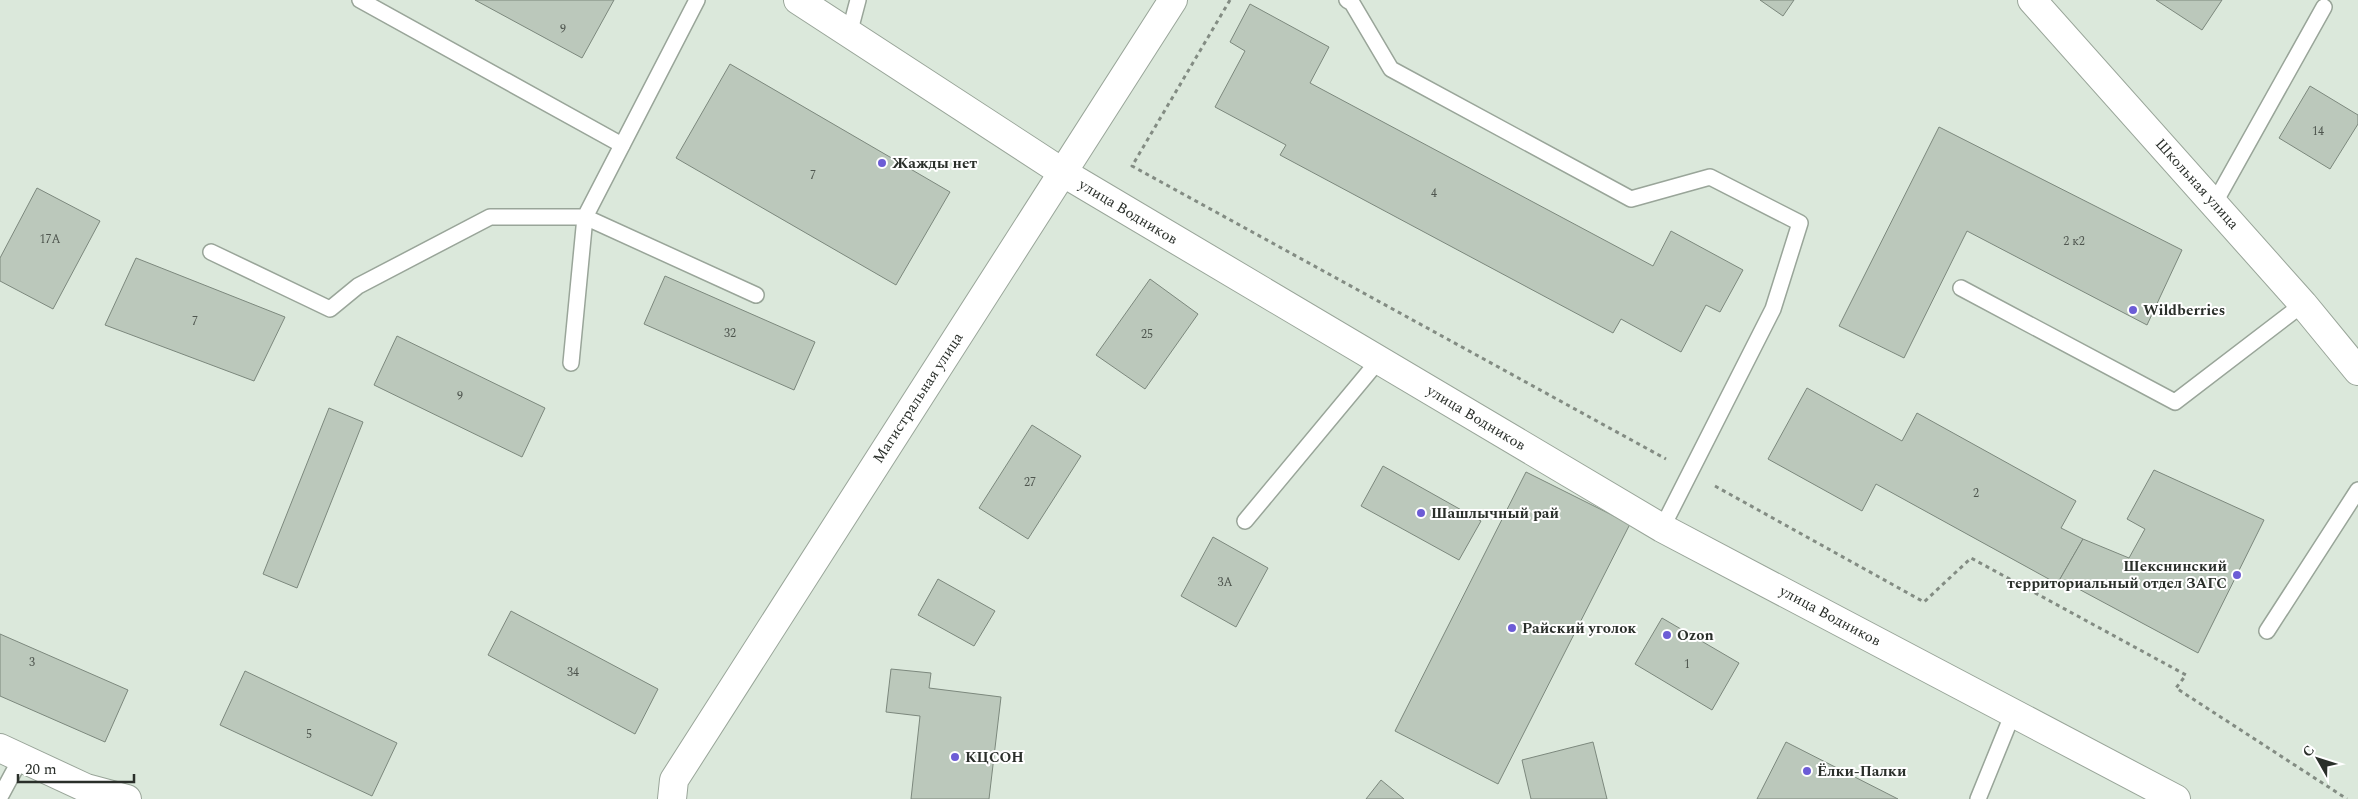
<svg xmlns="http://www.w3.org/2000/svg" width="2358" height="799" font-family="Spectral,serif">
  <rect width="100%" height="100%" fill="#dbe8db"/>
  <!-- building -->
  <g fill="#bbc8bb" stroke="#7c887d">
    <path d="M475 0H614L582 58Z"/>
    <path d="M1760 0H1794L1783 16Z"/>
    <path d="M2156 0H2222L2202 30Z"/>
    <path d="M1250 4 1329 47 1310 83 1653 266 1671 231 1743 270 1720 312 1706 305 1681 352 1621 319 1613 333 1280 155 1286 145 1215 107 1245 51 1230 42Z"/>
    <path d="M730 64 950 192 896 285 676 158Z"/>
    <path d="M2310 86 2358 115V124L2330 169 2279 138Z"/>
    <path d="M1939 127 2182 250 2147 325 1967 231 1904 358 1839 326Z"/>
    <path d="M37 188 100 221 53 309 0 281V258Z"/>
    <path d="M136 258 285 317 254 381 105 325Z"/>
    <path d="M665 276 815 342 794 390 644 324Z"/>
    <path d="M1150 279 1198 314 1145 389 1096 355Z"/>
    <path d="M397 336 545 408 522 457 374 385Z"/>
    <path d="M1807 388 1902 441 1917 413 2076 501 2061 528 2083 539 2060 579 2056 583 1876 484 1862 511 1768 459Z"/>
    <path d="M329 408 363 422 297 588 263 574Z"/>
    <path d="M1032 425 1081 456 1028 539 979 508Z"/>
    <path d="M1383 466 1481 521 1459 560 1361 506Z"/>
    <path d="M2154 470 2264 520 2198 653 2060 579 2083 539 2129 558 2145 529 2127 519Z"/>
    <path d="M1526 472 1630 524 1498 784 1395 731Z"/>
    <path d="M1213 537 1268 568 1236 627 1181 596Z"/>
    <path d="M938 579 995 611 974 646 918 615Z"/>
    <path d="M511 611 658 689 635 734 488 655Z"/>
    <path d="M1662 618 1739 663 1712 710 1635 664Z"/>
    <path d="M0 634 128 690 105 742 0 696Z"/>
    <path d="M891 669 931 673 929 688 1001 697 989 799H911L920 716 886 712Z"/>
    <path d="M245 671 397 743 372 796 220 725Z"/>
    <path d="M1593 742 1607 799H1531L1522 760Z"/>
    <path d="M1786 742 1898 799H1757Z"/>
    <path d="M1381 780 1404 799H1366Z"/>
  </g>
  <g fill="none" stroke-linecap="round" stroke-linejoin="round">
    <!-- service casing -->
    <g stroke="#99a599" stroke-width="18">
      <g id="service">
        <path d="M360 0 622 145"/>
        <path d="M1347 0 1352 3 1391 69 1631 199 1710 177 1800 223 1773 309 1662 528"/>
        <path d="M849 34 858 0"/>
        <path d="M2214 204 2324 7"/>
        <path d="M211 252 330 309 358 286 490 217H585L697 0"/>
        <path d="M1961 288 2175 402 2303 304"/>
        <path d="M571 363 585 217 756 295"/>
        <path d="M1245 521 1379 360"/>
        <path d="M2267 631 2358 490"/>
        <path d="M0 797 21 758"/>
        <path d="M1978 799 2013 713"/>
      </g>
    </g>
    <!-- minor casing -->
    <g stroke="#99a599" stroke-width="30">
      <g id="minor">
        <path d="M798 0 1062 172 1662 528 2176 799"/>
        <path d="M2032 0 2303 304 2358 371"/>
        <path d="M0 748 86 788 127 799"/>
        <path d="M672 799 674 780 1173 0"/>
      </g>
    </g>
    <!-- path -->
    <g stroke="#838c83" stroke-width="3" stroke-dasharray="4 4" stroke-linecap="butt">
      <path d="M1230 0 1132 166 1666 459"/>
      <path d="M1715 486 1924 602 1971 558 2186 675 2176 688 2347 799"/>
    </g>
    <!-- service -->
    <use href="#service" stroke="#fff" stroke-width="15"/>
    <!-- minor -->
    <use href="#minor" stroke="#fff" stroke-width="28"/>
  </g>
  <!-- markers -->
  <g fill="#6c5cd6" stroke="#fff" stroke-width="2">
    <circle cx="882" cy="163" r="5"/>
    <circle cx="2133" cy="310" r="5"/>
    <circle cx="1421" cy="513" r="5"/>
    <circle cx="2237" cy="575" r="5"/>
    <circle cx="1512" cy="628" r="5"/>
    <circle cx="1667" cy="635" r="5"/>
    <circle cx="955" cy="757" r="5"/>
    <circle cx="1807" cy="771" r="5"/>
  </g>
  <g text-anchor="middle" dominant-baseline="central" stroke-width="4" stroke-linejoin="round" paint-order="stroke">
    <!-- number labels -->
    <g font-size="12" fill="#4e554e">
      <text x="563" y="29">9</text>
      <text x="2318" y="131">14</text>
      <text x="813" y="175">7</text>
      <text x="1434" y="193">4</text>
      <text x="50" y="239">17А</text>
      <text x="2074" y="241">2 к2</text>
      <text x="195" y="321">7</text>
      <text x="730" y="333">32</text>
      <text x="1147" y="334">25</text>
      <text x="460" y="396">9</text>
      <text x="1030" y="482">27</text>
      <text x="1976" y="493">2</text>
      <text x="1225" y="582">3А</text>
      <text x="32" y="662">3</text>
      <text x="1687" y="664">1</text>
      <text x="573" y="672">34</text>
      <text x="309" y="734">5</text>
    </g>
    <!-- poi labels -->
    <g font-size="15" font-weight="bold" fill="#2a2f2a" stroke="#fff" text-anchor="start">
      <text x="892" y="163">Жажды нет</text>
      <text x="2143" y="310">Wildberries</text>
      <text x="1431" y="513">Шашлычный рай</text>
      <text x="2227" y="566" text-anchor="end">Шекснинский<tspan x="2227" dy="17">территориальный отдел ЗАГС</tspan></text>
      <text x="1522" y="628">Райский уголок</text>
      <text x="1677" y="635">Ozon</text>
      <text x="965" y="757">КЦСОН</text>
      <text x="1817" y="771">Ёлки-Палки</text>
    </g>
    <!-- street labels -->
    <g font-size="15" fill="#2a2f2a" stroke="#fff">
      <text transform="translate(2197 184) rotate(48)">Школьная улица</text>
      <text transform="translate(1128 212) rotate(31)">улица Водников</text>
      <text transform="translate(918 398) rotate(-57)">Магистральная улица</text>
      <text transform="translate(1476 418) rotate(31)">улица Водников</text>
      <text transform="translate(1830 616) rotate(28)">улица Водников</text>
    </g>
  </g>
  <!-- north arrow -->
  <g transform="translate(2318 759) rotate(309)" stroke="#ffffff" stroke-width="4" paint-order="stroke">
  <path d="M0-4L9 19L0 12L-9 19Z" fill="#2a2f2a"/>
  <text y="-8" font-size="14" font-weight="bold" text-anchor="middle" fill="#2a2f2a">С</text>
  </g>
  <!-- scale -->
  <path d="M18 774v8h116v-8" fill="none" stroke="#2a2f2a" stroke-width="2.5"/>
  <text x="25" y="774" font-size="15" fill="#2a2f2a" stroke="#ffffff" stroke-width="4" paint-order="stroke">20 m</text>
</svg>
